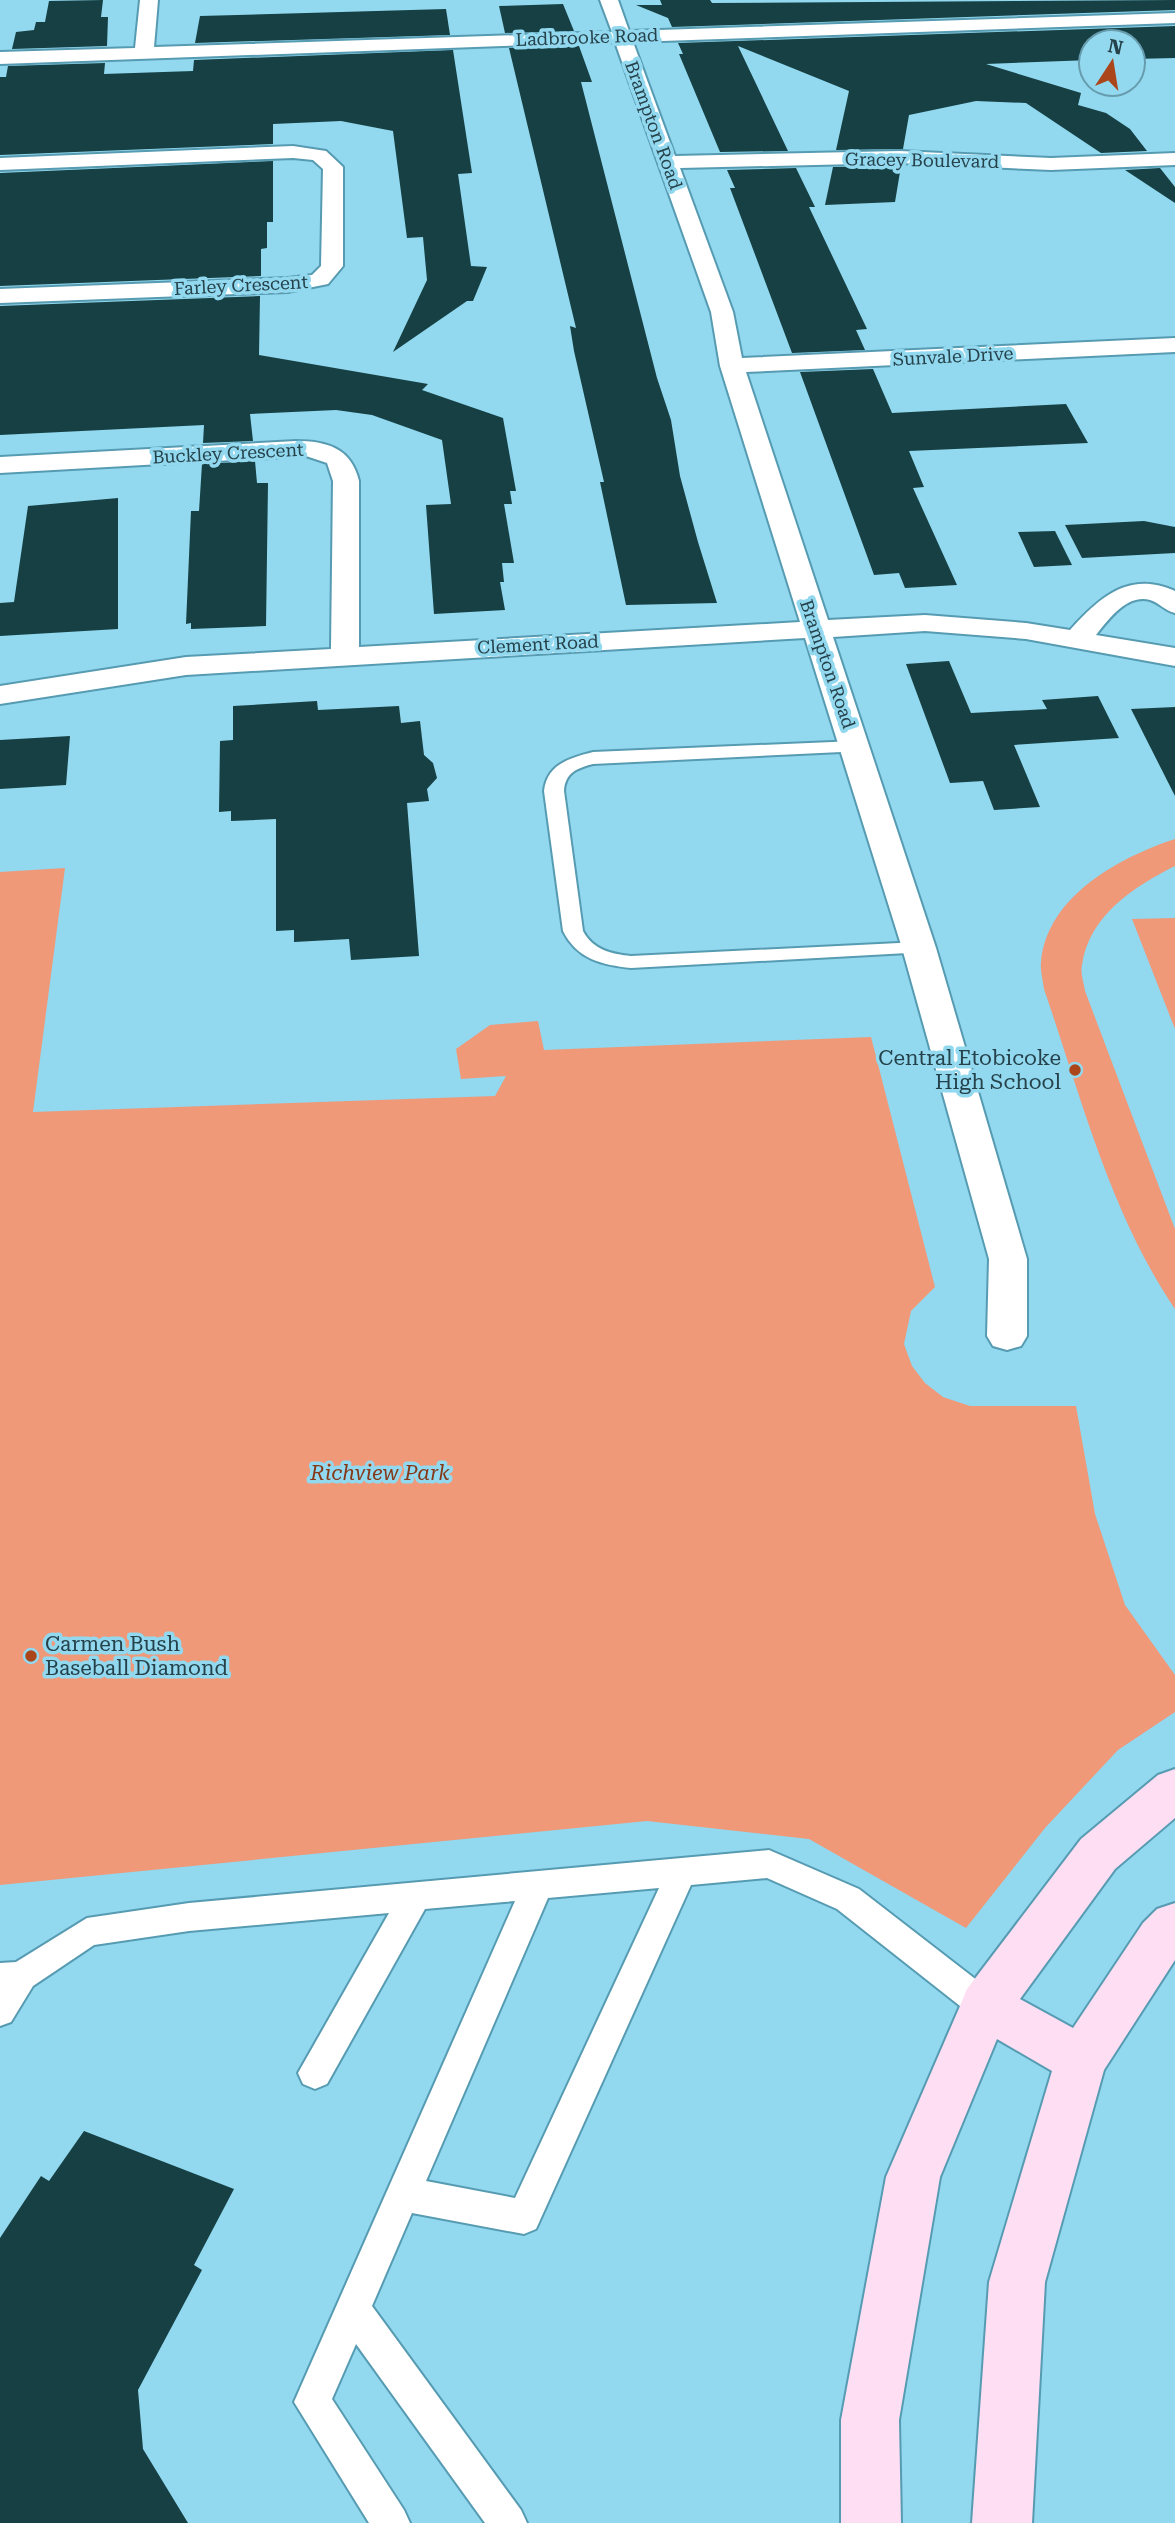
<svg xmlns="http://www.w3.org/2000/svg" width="1175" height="2523" font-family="'Roboto Serif',serif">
  <rect width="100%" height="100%" fill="#92d8ef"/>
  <!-- green -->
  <g fill="#ef9979">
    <path d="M1175 839V866C1135 886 1089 915 1082 965 1080 973 1084 983 1085 991L1175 1229V1309C1110 1213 1081 1097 1044 989 1043 981 1040 971 1041 962 1047 896 1120 857 1175 839Z"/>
    <path d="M65 868 33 1112 495 1096 506 1076 461 1079 456 1049 490 1025 538 1021 544 1050 871 1037 935 1287 911 1311 904 1344 912 1366 925 1383 943 1397 970 1406H1076L1095 1514 1125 1605 1175 1675V1712L1118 1750 1045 1828 966 1928 809 1839 647 1821 0 1885V872Z"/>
    <path d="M1175 918V1029L1132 919Z"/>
  </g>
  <!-- building -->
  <g fill="#164043">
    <path d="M103 0 101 17H108L107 46 12 49 16 32 34 30 36 22H45L49 1Z"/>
    <path d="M660 0H710L712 3 1175 0V10L672 27 668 18 636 5H662Z"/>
    <path d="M563 4 574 31 505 33 499 6Z"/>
    <path d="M446 9 450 35 195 43 200 16Z"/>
    <path d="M1175 26V58L1133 59V42H1091V60L986 64 1081 93 1078 105 1106 113 1130 129 1147 151 1101 153 1026 103 976 101 909 115 903 149 836 150 849 91 738 46 788 151 720 152 679 54H683L678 43Z"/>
    <path d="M579 46 592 82H581L657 378 671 420 680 476 698 542 717 603 626 605 600 482H604L574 351 570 326 576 328 509 48Z"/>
    <path d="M453 50 472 173 458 174 471 266 487 267 473 301H467L393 352 427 280 423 237 407 238 393 131 341 121 273 124V144L0 155V77H6L8 66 105 63 104 74 193 71 194 60Z"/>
    <path d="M273 161V222H267V248L261 249V276L0 286V173Z"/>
    <path d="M901 166 895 202 825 205 833 167Z"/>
    <path d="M796 168 815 207H809L867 329 856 330 865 350 792 353 730 188H735L727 170Z"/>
    <path d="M1160 168 1175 187V203L1125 170Z"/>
    <path d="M260 296 259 355 428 384 422 390 503 418 516 491H510L512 504H504L514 563H502L504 582H500L505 610 434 614 426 505 451 504 442 440 372 415 336 410 250 414 253 441 203 443 204 425 0 435V306Z"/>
    <path d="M873 369 892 413 1066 404 1088 443 909 451 924 487 913 488 957 585 905 588 899 573 874 575 800 372Z"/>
    <path d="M255 461 257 483H268L266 626 191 629V623L186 624 191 511H199L202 464Z"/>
    <path d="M118 498V629L0 636V603L14 602 28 506Z"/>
    <path d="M1144 521 1175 527V553L1082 558 1065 525Z"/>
    <path d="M1055 531 1072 565 1034 567 1018 532Z"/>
    <path d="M949 661 971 713 1047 709 1042 700 1098 696 1119 738 1014 745 1040 807 994 810 983 781 950 783 906 664Z"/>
    <path d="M317 701 318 710 399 706 401 723 420 721 424 755 433 763 437 778 427 789 429 801 407 803 419 956 351 960 349 939 294 942V930L276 931V819L231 821V811L219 812 220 741 233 740V706Z"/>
    <path d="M1175 707V796L1131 709Z"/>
    <path d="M70 736 66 785 0 789V740Z"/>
    <path d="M84 2131 234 2189 194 2265 202 2270 138 2390 143 2449 188 2523H0V2238L41 2176 49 2181Z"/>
  </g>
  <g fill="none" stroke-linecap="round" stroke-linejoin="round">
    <!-- lane casing -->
    <g stroke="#569bb1" stroke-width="4">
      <g id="lane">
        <path d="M856 741 866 747 863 751 593 764C577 768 565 773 564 791L583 931C593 950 612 954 631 956L919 942 930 948 926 952 631 968C602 965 577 959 563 931L544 791C547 764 570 758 593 752Z"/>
        <path d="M769 1850 859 1889 996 1995 1001 2006 996 2017 985 2021 974 2017 837 1909 767 1878 691 1885 536 2229 524 2234 412 2213 372 2306 521 2510 527 2523H485L356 2344 332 2399 404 2510 410 2523H369L294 2402 515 1901 425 1909 327 2084 315 2089 303 2084 298 2073 389 1913 189 1931 94 1945 33 1986 11 2022 0 2026V1963L16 1962 87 1918 189 1903ZM659 1888 515 2198 426 2181 548 1898Z"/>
      </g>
    </g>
    <!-- street casing -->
    <g stroke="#569bb1" stroke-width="4">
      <g id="street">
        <path d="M140 0H158L154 47 612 32 600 0H618L629 31 1175 13V23L633 42 675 156 900 151 1051 158 1175 153V165L1051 170 900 163 680 168 733 312 742 358 1175 338V352L746 372 828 620 925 615 1026 623 1070 630C1099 598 1129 570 1175 591V613C1165 611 1160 603 1150 600 1127 594 1109 619 1096 635L1175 648V666L1026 639 925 631 833 637 936 948 1027 1259V1336L1021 1346 1007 1350 993 1346 987 1336 989 1259 902 948 805 638 186 675 0 704V686L186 657 331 649 333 481 327 463 306 456 0 473V457L296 441C327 441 351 448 359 481V647L800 622 720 366 711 312 615 42 0 64V52L135 48Z"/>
        <path d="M293 146 326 151 343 167V266L328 284 288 292 0 303V289L288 278 312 275 321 266 323 169 313 160 293 158 0 170V158Z"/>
      </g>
    </g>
    <!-- secondary casing -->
    <g stroke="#569bb1" stroke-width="4">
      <path id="secondary" d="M1175 1769V1818L1115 1869 1020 1999 1073 2028 1143 1923 1157 1909 1175 1903V1960L1104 2070 1045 2282 1032 2523H972L989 2282 1052 2071 997 2039 940 2177 899 2420 901 2523H841V2420L886 2177 960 2006 967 1989 1081 1839 1158 1775Z"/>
    </g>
    <!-- lane -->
    <use href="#lane" fill="#fff" fill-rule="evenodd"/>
    <!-- street -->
    <use href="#street" fill="#fff" fill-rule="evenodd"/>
    <!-- secondary -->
    <use href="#secondary" fill="#fedef3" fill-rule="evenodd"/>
  </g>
  <!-- markers -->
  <g fill="#ab461a" stroke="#92d8ef" stroke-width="2.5">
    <circle cx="1075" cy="1070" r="7"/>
    <circle cx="31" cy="1656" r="7"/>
  </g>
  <g text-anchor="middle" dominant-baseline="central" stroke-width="7" stroke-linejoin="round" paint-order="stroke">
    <!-- far-street labels -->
    <g font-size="18" fill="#25424b" stroke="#92d8ef">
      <text transform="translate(587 37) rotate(-2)">Ladbrooke Road</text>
      <text transform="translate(654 125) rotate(70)">Brampton Road</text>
      <text transform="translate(922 160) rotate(1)">Gracey Boulevard</text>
      <text transform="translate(241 285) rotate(-3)">Farley Crescent</text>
      <text transform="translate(953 356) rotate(-3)">Sunvale Drive</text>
      <text transform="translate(228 453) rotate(-3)">Buckley Crescent</text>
      <text transform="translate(538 644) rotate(-3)">Clement Road</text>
      <text transform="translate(828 664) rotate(71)">Brampton Road</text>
    </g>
    <!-- poi labels -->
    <g font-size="21" fill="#25424b" stroke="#92d8ef" text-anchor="end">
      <text x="1061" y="1058">Central Etobicoke<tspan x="1061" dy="24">High School</tspan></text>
      <text x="45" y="1644" text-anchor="start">Carmen Bush<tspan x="45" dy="24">Baseball Diamond</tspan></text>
    </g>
    <!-- park labels -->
    <g font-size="21" font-style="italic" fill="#853818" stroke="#92d8ef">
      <text x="380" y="1473">Richview Park</text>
    </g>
  </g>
  <!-- north arrow -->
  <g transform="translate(1112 63) rotate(12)"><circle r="33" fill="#92d8ef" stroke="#669cad" stroke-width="2"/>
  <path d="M0-5L12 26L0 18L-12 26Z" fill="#ab461a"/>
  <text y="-10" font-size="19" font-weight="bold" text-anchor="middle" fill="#25424b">N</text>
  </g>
</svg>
